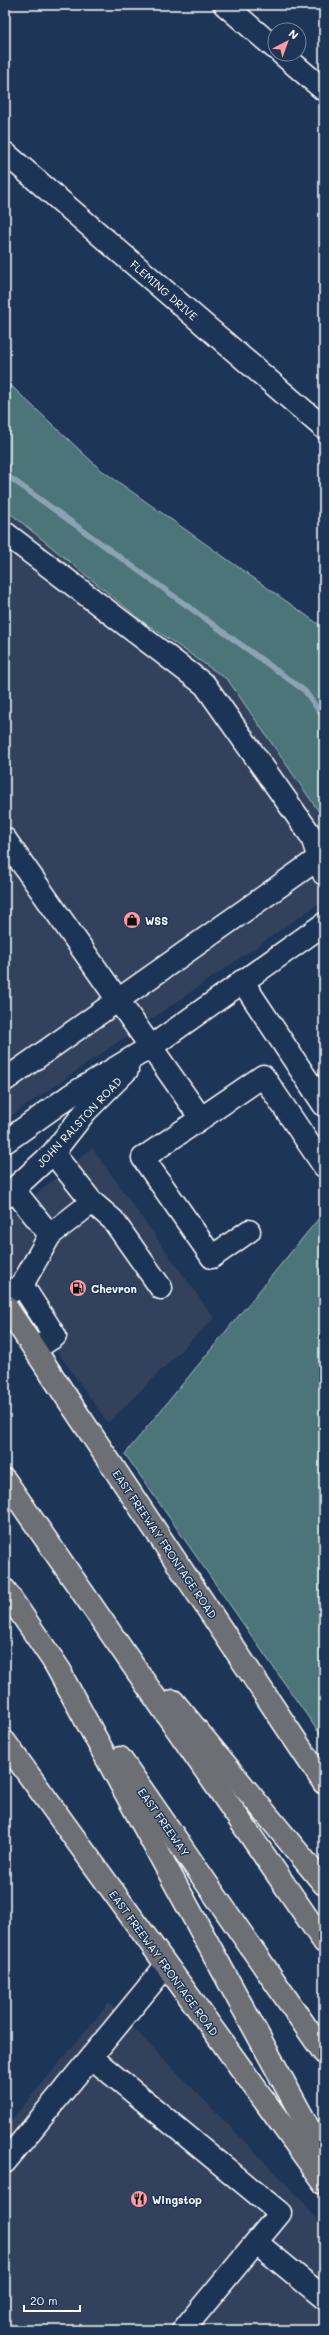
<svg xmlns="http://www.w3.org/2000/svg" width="329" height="2335" font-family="Mali,sans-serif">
  <rect width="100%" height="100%" fill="#1d3557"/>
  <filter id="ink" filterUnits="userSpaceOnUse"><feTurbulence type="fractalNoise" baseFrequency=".025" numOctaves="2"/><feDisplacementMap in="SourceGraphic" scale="8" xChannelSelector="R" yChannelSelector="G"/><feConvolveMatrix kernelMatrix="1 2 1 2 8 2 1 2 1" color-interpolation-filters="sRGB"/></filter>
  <g filter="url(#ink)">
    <!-- built -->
    <g fill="#32425d">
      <path d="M5 509 141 620 228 680 324 819V900L5 1120Z"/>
      <path d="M92 1148 214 1318 108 1423 5 1278V1220Z"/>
      <path d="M109 2003 303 2201 324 2230V2330H5V2128Z"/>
    </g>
    <!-- green -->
    <g fill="#4b7479" stroke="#a5babc">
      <path d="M5 380 100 469 324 628V819L228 680 141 620 5 509Z"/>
      <path d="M324 1212V1740L125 1454Z"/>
    </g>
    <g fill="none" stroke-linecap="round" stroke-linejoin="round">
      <!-- stream -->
      <path stroke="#8ba4b5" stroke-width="5.5" d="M5 474 305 691 324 718"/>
      <!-- minor casing -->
      <g stroke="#fff" stroke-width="25">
        <g id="minor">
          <path d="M225 5 275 48"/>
          <path d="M282 54 324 90"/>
          <path d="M5 153 324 428"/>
          <path d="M5 533 205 685 312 837 324 874"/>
          <path d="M5 839 200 1117"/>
          <path d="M242 981 324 1105"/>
          <path d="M5 1080 319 858"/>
          <path d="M5 1142 71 1095 152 1046 324 924"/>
          <path d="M14 1190 50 1235 92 1202 53 1153"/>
          <path d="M5 1197 53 1153 85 1112 127 1070"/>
          <path d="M92 1202 113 1220 161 1288"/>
          <path d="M249 1231 212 1257 143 1158 263 1076 324 1166"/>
          <path d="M22 1285 50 1235"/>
          <path d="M5 1295 22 1285 55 1336 35 1349"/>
          <path d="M91 2057 280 2213 183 2330"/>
          <path d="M5 2162 165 1967"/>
          <path d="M257 2243 324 2298"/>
        </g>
      </g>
      <!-- major casing -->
      <g stroke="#fff" stroke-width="25">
        <g id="major">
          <path d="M5 1305 324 1783"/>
          <path d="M5 1742 324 2183"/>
        </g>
      </g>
      <!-- highway casing -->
      <g stroke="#fff" stroke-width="25">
        <g id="highway">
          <path d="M5 1480 324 1942"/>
          <path d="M5 1590 61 1672"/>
          <path d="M53 1660 324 2156"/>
          <path d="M173 1701 324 1884"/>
          <path d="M120 1758 324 2053"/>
        </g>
      </g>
      <!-- minor -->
      <use href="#minor" stroke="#1d3557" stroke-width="22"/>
      <!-- major -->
      <use href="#major" stroke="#6c6f75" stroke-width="22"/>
      <!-- highway -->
      <use href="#highway" stroke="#6c6f75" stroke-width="22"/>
    </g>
  </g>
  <!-- icons -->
  <defs>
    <g id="shop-disc" transform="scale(0.9)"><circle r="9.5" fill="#ff9aa2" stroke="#1d3557"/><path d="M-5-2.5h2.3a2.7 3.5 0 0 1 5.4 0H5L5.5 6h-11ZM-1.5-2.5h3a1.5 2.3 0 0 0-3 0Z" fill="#111"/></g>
    <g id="fuel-disc" transform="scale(0.9)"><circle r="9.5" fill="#ff9aa2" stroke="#1d3557"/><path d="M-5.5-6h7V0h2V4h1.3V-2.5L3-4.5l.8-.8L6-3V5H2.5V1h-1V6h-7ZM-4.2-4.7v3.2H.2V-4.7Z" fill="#111"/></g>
    <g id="restaurant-disc" transform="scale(0.9)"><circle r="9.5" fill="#ff9aa2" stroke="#1d3557"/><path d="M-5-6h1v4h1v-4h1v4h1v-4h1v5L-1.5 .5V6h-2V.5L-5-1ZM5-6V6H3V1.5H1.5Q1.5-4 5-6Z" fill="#111"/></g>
  </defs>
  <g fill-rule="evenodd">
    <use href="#shop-disc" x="132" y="920"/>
    <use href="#fuel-disc" x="78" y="1288"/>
    <use href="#restaurant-disc" x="139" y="2199"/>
  </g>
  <g text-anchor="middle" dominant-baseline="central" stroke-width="3" stroke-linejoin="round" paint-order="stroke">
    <!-- street labels -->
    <g font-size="11" fill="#fff" stroke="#1d3557">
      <text transform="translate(164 290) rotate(41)">FLEMING DRIVE</text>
      <text transform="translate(79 1122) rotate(-47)">JOHN RALSTON ROAD</text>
      <text transform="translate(165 1544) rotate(56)">EAST FREEWAY FRONTAGE ROAD</text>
      <text transform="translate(164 1822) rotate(55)">EAST FREEWAY</text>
      <text transform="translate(164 1963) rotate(54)">EAST FREEWAY FRONTAGE ROAD</text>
    </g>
    <!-- poi labels -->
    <g font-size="11" font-weight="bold" fill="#fff" stroke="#1d3557" text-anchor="start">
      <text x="145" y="920">WSS</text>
      <text x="91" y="1288">Chevron</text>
      <text x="152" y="2199">Wingstop</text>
    </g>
  </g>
  <!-- margin -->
  <rect width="329" height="2335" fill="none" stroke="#1d3557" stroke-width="20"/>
  <rect x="10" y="10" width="309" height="2315" fill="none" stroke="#fff" stroke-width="1.5" filter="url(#ink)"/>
  <!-- north arrow -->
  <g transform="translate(287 42) rotate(41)"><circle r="19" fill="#1d3557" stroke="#77869a"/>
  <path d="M0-3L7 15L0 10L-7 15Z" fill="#ff9aa2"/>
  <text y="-6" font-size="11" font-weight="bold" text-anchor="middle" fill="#ffffff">N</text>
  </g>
  <!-- scale -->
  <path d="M24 2305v6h56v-6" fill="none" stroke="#ffffff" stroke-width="2"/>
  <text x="30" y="2305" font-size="12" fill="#ffffff" stroke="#1d3557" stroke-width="3" paint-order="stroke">20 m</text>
</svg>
